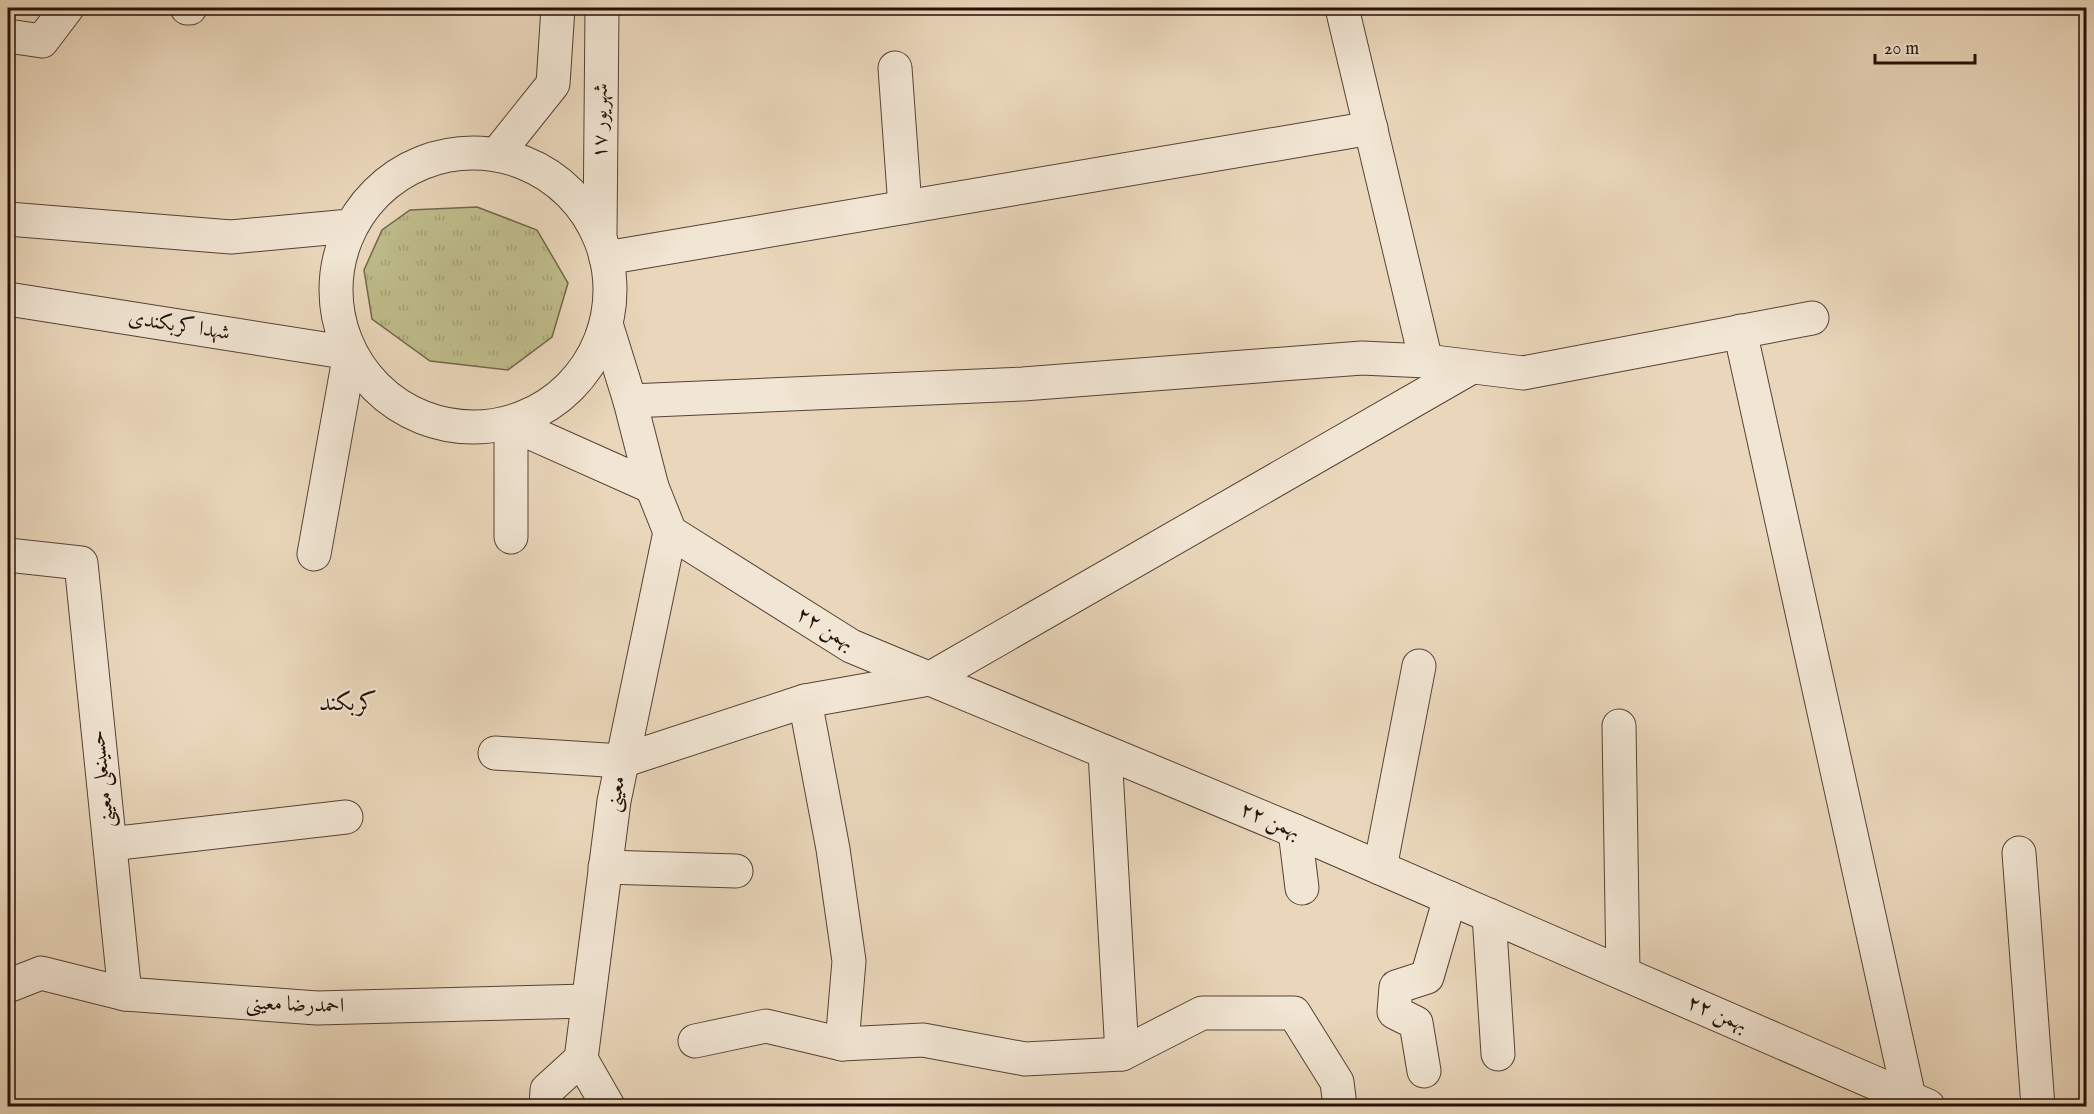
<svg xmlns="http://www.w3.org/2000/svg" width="2094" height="1114" font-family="'IM FELL English',Amiri,serif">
  <defs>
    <pattern id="grass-tufts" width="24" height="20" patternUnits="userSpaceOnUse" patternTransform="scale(1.5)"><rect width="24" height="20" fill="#bfbc8b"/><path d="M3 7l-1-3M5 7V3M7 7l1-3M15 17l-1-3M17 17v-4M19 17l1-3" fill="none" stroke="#a4a176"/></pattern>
  </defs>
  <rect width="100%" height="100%" fill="#ead7bb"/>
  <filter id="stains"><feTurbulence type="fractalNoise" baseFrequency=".00333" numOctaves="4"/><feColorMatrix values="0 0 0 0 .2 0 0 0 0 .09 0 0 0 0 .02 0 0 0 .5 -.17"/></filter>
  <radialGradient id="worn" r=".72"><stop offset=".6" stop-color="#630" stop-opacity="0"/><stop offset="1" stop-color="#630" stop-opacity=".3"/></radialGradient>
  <!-- grass -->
  <path fill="url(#grass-tufts)" stroke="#72664a" stroke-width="1.5" d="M477 207 537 230 568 283 552 337 508 370 430 361 372 319 364 270 382 230 410 210Z"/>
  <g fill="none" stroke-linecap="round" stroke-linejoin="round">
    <!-- minor casing -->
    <g stroke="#574235" stroke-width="35">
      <g id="minor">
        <path d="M187 8H190"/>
        <path d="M1342 8 1426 361"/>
        <path d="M8 36 42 41 67 8"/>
        <path d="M895 68 905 207"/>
        <circle cx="473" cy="290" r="137"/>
        <path d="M497 154 553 84 558 8"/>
        <path d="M8 219 231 237 350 226"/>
        <path d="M600 234 602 8"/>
        <path d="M606 258 1371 128"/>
        <path d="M8 299 350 353 314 554"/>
        <path d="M1740 331 1909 1097"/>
        <path d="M630 401 1023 384 1362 358 1426 361 1523 373 1812 318"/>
        <path d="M652 487 670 532 851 646 1295 831 1928 1106"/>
        <path d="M511 537V424L652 487 630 401 607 327"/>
        <path d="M8 555 81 563 125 994"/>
        <path d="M805 701 833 849 849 961 842 1044 923 1040 1025 1059 1122 1054 1202 1013H1294L1337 1082 1340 1106"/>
        <path d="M1619 726 1623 973"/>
        <path d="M1105 752 1122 1054"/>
        <path d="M495 753 622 761 805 701 929 679 1472 367"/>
        <path d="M1295 831 1302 888"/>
        <path d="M110 844 346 817"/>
        <path d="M2019 853 2038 1106"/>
        <path d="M605 867 736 871"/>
        <path d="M1380 868 1419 666"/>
        <path d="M1489 915 1498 1054"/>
        <path d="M8 986 41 973 125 994 317 1008 588 1001"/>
        <path d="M695 1041 766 1026 842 1044"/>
        <path d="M1424 1071 1416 1023 1394 1012 1396 987 1427 977 1450 898"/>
        <path d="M546 1106 547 1090 581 1059"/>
        <path d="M608 1106 581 1059 614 801 670 532"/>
      </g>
    </g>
    <!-- minor -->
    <use href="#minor" stroke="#f1e5d3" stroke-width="33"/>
  </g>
  <g text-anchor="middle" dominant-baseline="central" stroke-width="4.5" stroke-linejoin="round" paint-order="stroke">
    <!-- street labels -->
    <g font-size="21" fill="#261008" stroke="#f1e5d3">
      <text transform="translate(601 121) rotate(-89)">۱۷ شهریور</text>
      <text transform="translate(179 326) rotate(9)">شهدا کربکندی</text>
      <text transform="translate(825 629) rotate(31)">۲۲ بهمن</text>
      <text transform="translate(103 779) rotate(-96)">حسینعلی معینی</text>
      <text transform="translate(616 794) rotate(-80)">معینی</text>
      <text transform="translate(1270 821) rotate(23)">۲۲ بهمن</text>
      <text transform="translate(295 1005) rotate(2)">احمدرضا معینی</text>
      <text transform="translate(1717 1014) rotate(23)">۲۲ بهمن</text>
    </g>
    <!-- quarter labels -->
    <g font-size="24" fill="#261008" stroke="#f1e5d3">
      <text x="348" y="703">کربکند</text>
    </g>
  </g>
  <!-- margin -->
  <rect width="2094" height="1114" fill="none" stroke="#ead7bb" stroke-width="30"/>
  <rect x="9" y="9" width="2076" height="1096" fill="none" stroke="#261008" stroke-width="3"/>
  <rect x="15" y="15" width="2064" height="1084" fill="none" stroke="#261008" stroke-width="1.5"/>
  <!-- scale -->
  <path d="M1875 54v9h100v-9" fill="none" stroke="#261008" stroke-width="3"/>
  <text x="1884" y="54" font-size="18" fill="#261008" stroke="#f1e5d3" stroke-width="4.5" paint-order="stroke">20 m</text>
  <rect width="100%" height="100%" filter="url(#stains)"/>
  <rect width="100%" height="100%" fill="url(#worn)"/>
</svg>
